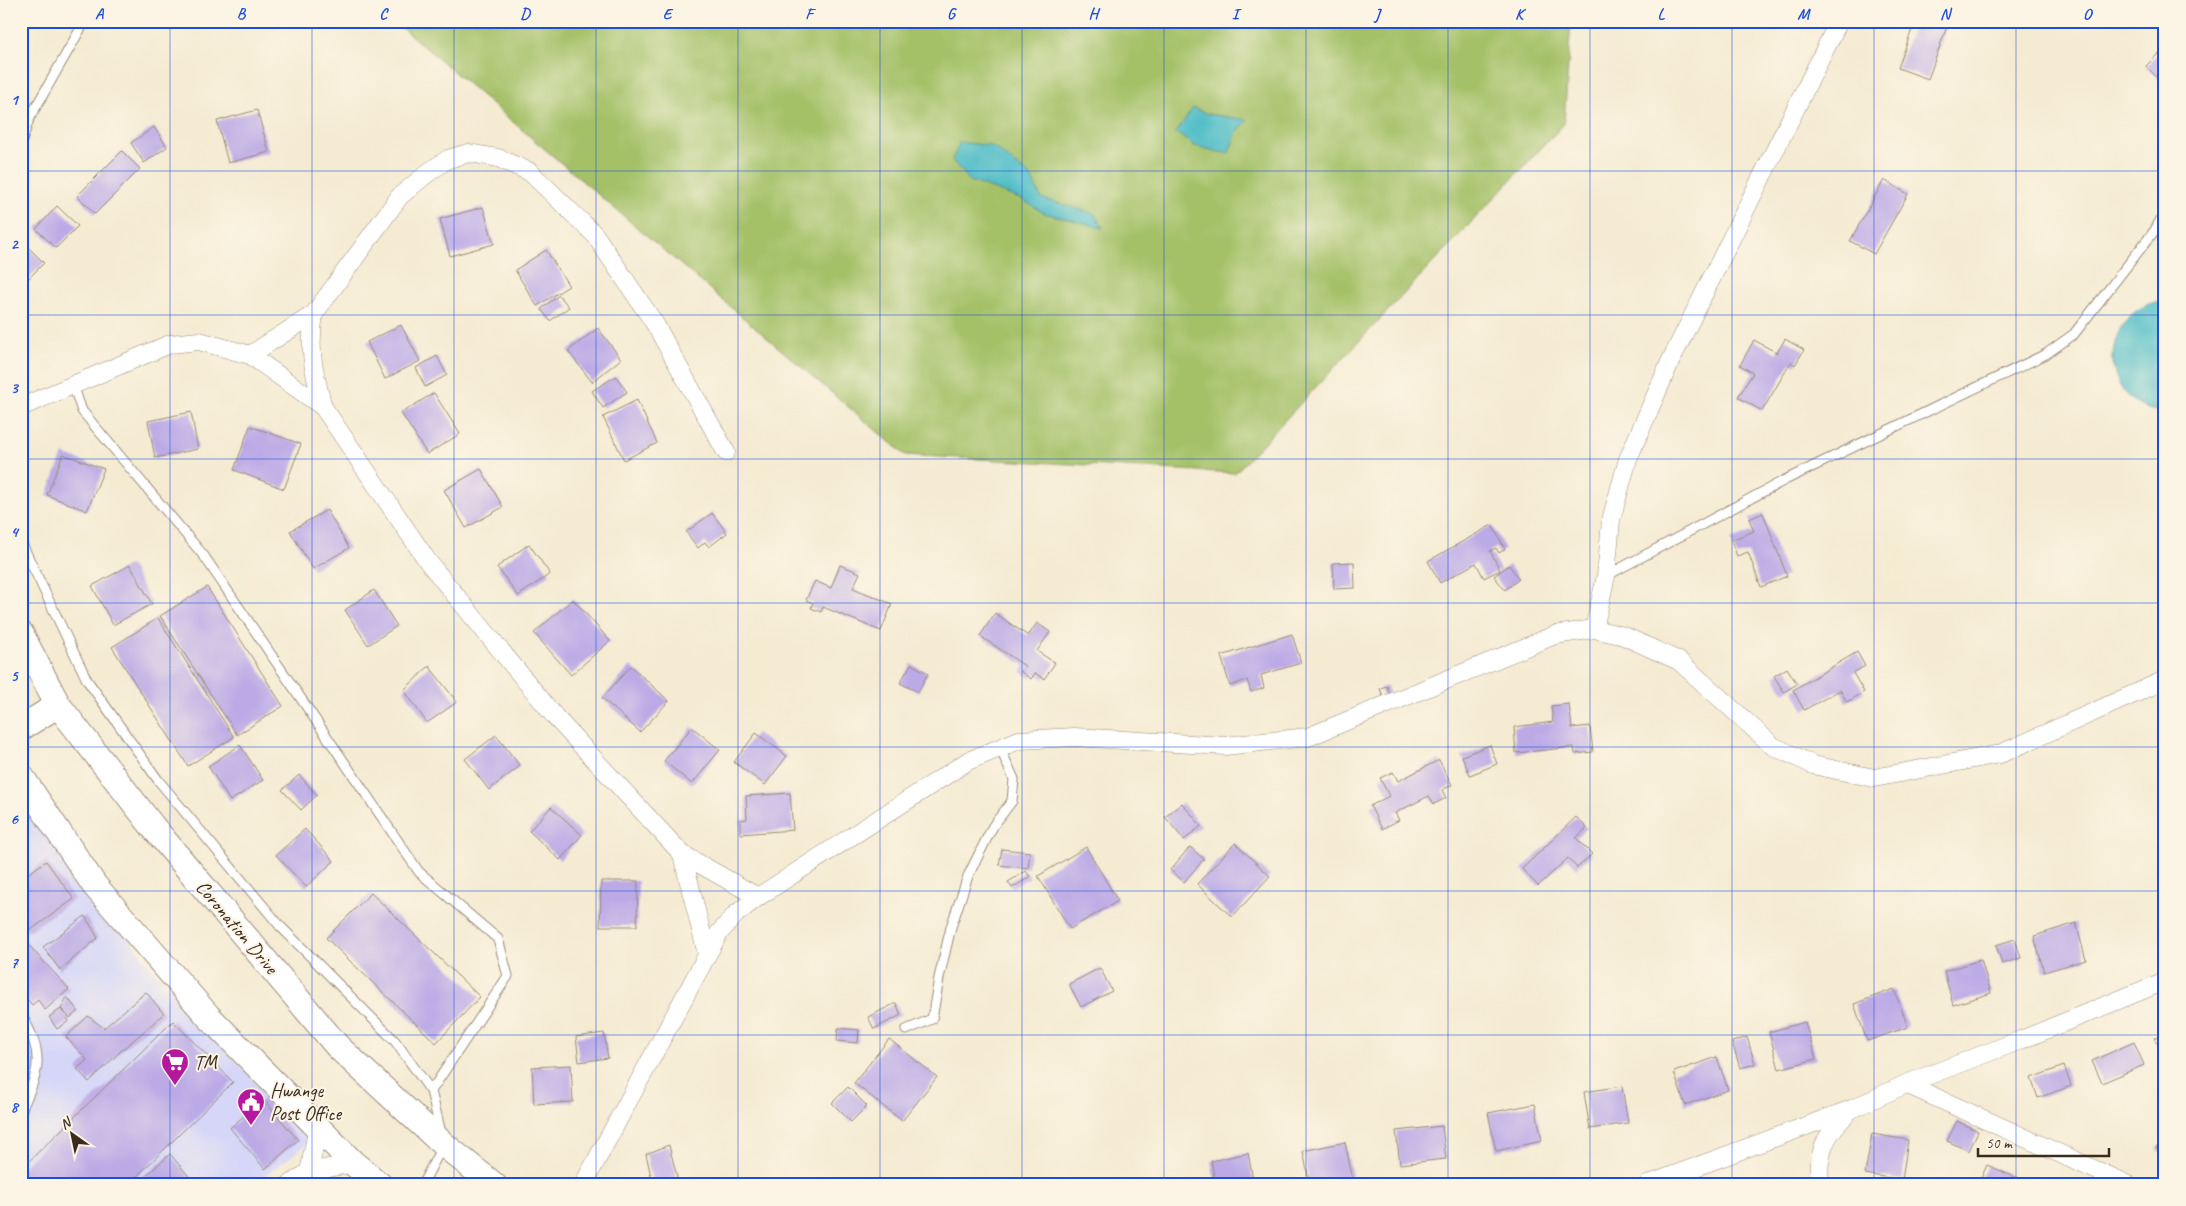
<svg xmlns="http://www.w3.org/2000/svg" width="2186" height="1206" font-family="Caveat,sans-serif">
  <rect width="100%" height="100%" fill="#fcf5e5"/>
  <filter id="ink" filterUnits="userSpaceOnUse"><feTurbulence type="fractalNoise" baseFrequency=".02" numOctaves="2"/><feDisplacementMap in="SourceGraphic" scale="10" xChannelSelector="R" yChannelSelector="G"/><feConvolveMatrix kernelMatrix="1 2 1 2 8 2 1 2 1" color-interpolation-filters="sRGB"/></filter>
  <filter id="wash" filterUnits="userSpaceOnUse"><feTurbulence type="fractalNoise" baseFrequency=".0096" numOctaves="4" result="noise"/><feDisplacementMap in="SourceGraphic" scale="20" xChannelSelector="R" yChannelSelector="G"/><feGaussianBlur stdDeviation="1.12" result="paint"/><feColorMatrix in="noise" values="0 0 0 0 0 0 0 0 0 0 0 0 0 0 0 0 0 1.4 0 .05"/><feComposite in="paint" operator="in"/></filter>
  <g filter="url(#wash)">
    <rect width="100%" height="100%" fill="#f5ebd3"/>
    <!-- built -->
    <path fill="#d6d7f8" d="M21 792 142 956 310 1142 253 1185H21Z"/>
    <!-- green -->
    <path fill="#a4c168" stroke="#707643" d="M394 21H1571L1564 124 1235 473 905 455Z"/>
    <!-- water -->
    <g fill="#4fbdc7" stroke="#457472">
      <path d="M1193 108 1208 114 1248 120 1237 132 1228 154 1195 146 1176 133Z"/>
      <path d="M960 142 992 146 1031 176 1041 198 1095 214 1103 228 1044 213 1023 200 970 181 952 160Z"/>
      <path d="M2165 300V412C2096 409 2095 309 2165 300Z"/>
    </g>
    <g id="blocks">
      <!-- building -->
      <g fill="#bbaae6">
        <path d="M1915 21H1949L1928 79 1898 68Z"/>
        <path d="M2159 53 2165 59V86L2146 66Z"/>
        <path d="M257 110 269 152 228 163 217 121Z"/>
        <path d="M154 127 167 147 144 163 131 143Z"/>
        <path d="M122 151 140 169 95 214 77 196Z"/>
        <path d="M1884 180 1908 194 1874 254 1850 241Z"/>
        <path d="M57 206 78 226 56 248 36 229Z"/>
        <path d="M483 207 494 244 450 256 440 219Z"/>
        <path d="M26 245 44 263 21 286V250Z"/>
        <path d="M546 250 569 286 537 306 515 270Z"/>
        <path d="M559 295 569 307 550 321 541 309Z"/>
        <path d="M401 325 420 361 385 379 367 342Z"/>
        <path d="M598 328 621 359 592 382 568 351Z"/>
        <path d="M1785 339 1804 350 1795 365 1791 362 1762 411 1738 397 1753 373 1740 365 1754 340 1777 353Z"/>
        <path d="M437 356 447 375 425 387 416 368Z"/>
        <path d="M616 376 627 392 603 408 592 391Z"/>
        <path d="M434 393 460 434 427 454 401 413Z"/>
        <path d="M637 400 657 443 624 460 603 417Z"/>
        <path d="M191 412 198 449 155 458 148 421Z"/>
        <path d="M250 426 301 444 284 489 234 470Z"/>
        <path d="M63 454 104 469 87 511 47 495Z"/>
        <path d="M481 469 503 507 466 528 444 490Z"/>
        <path d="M327 510 349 548 313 569 290 531Z"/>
        <path d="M712 513 727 533 709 547 705 542 698 548 686 532Z"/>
        <path d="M1763 513 1787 576 1761 587 1748 552 1737 556 1731 540 1754 531 1749 519Z"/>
        <path d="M1492 525 1505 549 1499 553 1496 548 1490 551 1500 570 1484 578 1476 563 1440 583 1428 561Z"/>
        <path d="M529 544 550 574 518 596 497 567Z"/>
        <path d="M1354 562 1355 588 1334 589 1333 563Z"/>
        <path d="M130 565 152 604 113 625 92 586Z"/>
        <path d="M840 565 860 573 853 588 892 604 881 631 823 607 821 612 811 608 813 603 806 600 815 581 831 588Z"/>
        <path d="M1509 565 1519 579 1505 590 1494 576Z"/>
        <path d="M207 587 283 706 237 735 160 616Z"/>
        <path d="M374 590 397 626 368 645 345 610Z"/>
        <path d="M573 599 610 641 571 675 534 633Z"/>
        <path d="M995 613 1028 636 1037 623 1050 632 1037 651 1055 663 1044 679 1035 673 1031 679 1021 672 1025 666 980 636Z"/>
        <path d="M158 618 234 737 188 766 112 647Z"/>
        <path d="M1292 634 1301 663 1261 675 1264 688 1251 692 1247 680 1230 686 1221 656Z"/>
        <path d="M1857 652 1865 666 1853 673 1864 692 1847 702 1840 690 1804 710 1793 690Z"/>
        <path d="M911 664 928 673 918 692 900 683Z"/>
        <path d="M429 666 457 702 427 723 404 690Z"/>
        <path d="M631 666 669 701 640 732 602 698Z"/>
        <path d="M1787 668 1797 684 1784 692 1774 676Z"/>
        <path d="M1387 686 1390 695 1383 697 1380 688Z"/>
        <path d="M1569 704 1572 728 1590 726 1593 752 1575 754 1574 747 1516 753 1514 727 1553 722 1551 706Z"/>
        <path d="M692 727 720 750 692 784 664 761Z"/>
        <path d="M756 733 787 756 765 785 734 762Z"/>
        <path d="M496 735 520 766 489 790 465 759Z"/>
        <path d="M240 745 263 780 230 801 208 766Z"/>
        <path d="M1490 745 1497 764 1470 775 1462 756Z"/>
        <path d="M1439 760 1452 785 1442 790 1446 798 1434 804 1429 796 1395 813 1399 820 1382 829 1370 806 1389 796 1380 778 1393 772 1398 781Z"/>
        <path d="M299 775 317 795 301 810 282 790Z"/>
        <path d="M790 793 793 830 740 834V820L747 819 746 796Z"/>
        <path d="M1182 803 1201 826 1184 840 1165 817Z"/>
        <path d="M551 807 582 835 560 860 529 831Z"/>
        <path d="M1576 817 1587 828 1576 838 1592 854 1577 868 1568 858 1538 886 1522 869Z"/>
        <path d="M305 829 334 861 306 887 276 855Z"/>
        <path d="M1235 843 1270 876 1232 917 1197 884Z"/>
        <path d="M1086 847 1118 901 1070 929 1038 876Z"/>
        <path d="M1190 847 1204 859 1184 882 1170 870Z"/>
        <path d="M1002 849 1030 852 1028 868 999 865Z"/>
        <path d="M46 861 74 899 28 932 21 923V879Z"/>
        <path d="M1026 871 1030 877 1012 888 1008 882Z"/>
        <path d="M601 881H638L637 926H600Z"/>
        <path d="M371 893 480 997 436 1043 326 938Z"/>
        <path d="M85 916 98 938 60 970 43 947Z"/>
        <path d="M2076 923 2086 960 2044 972 2034 936Z"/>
        <path d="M2015 939 2021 958 2002 964 1996 945Z"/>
        <path d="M24 940 69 989 45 1010 38 1000 32 1005 21 991V942Z"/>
        <path d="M1981 960 1991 993 1953 1005 1944 971Z"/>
        <path d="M1100 968 1112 991 1081 1007 1069 984Z"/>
        <path d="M1894 989 1908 1027 1867 1041 1854 1004Z"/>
        <path d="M146 992 164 1014 122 1050 89 1082 77 1069 87 1060 66 1037 88 1016 104 1028Z"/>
        <path d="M67 997 78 1011 70 1018 61 1009 69 1021 57 1029 49 1017 61 1009Z"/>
        <path d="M896 1003 901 1015 874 1029 868 1017Z"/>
        <path d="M173 1021 233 1082 128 1185H21V1169Z"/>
        <path d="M1805 1022 1816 1059 1779 1069 1769 1032Z"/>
        <path d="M838 1028 859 1030 858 1043 837 1041Z"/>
        <path d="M2165 1032V1057L2154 1038Z"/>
        <path d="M604 1033 608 1058 579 1062 576 1037Z"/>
        <path d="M1747 1037 1755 1064 1740 1068 1732 1042Z"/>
        <path d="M889 1039 937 1077 902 1121 854 1083Z"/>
        <path d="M2134 1042 2144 1065 2102 1083 2092 1061Z"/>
        <path d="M21 1045 29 1056 21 1062Z"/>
        <path d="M1717 1057 1728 1090 1685 1105 1674 1072Z"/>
        <path d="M571 1065 573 1102 534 1104 532 1067Z"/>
        <path d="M2064 1066 2071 1086 2038 1098 2031 1078Z"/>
        <path d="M1622 1086 1628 1123 1590 1129 1584 1092Z"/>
        <path d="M848 1087 867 1106 851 1122 832 1103Z"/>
        <path d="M263 1099 298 1140 265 1169 230 1128Z"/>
        <path d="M1535 1104 1542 1141 1496 1151 1488 1113Z"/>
        <path d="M1957 1121 1978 1131 1969 1151 1947 1141Z"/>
        <path d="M1442 1126 1446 1159 1400 1164 1396 1131Z"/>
        <path d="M1872 1134 1908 1140 1902 1180 1865 1174Z"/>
        <path d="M2165 1141V1158L2156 1148Z"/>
        <path d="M1345 1142 1353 1181 1333 1185H1310L1303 1151Z"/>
        <path d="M669 1145 679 1185H653L646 1154Z"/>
        <path d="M1248 1153 1254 1185H1216L1211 1161Z"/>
        <path d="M170 1154 192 1180 186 1185H147L142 1179Z"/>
        <path d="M1987 1165 2024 1181 2023 1185H1978Z"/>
      </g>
    </g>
  </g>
  <g filter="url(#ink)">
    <use href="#blocks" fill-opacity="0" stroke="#988a78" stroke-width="1"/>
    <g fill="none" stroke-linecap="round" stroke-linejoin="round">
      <!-- lane casing -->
      <g stroke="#988a78" stroke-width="11">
        <g id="lane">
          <path d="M2161 21 2165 27"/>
          <path d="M21 144 29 119 85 21"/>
          <path d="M73 385 82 411 204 556 419 872 498 939 508 976 431 1091"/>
          <path d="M21 542 87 680 158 780 280 926 395 1041 431 1091 441 1133"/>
          <path d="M1606 576 1785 480 2046 354 2074 334 2155 230 2165 212"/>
          <path d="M21 1014C45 1057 40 1068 21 1111"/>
          <path d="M906 1030 932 1019 939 978 951 927 968 876 993 826 1012 801 1014 779 1000 748"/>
          <path d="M422 1185 443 1145"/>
        </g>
      </g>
      <!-- street casing -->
      <g stroke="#988a78" stroke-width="19">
        <g id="street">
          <path d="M250 355 314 314"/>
          <path d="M21 407 170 344 199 341 250 355 323 407 429 563 556 718 682 854 707 954"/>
          <path d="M323 407C314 372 308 351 314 314L400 196 429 172 448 159 469 153 498 158 530 172 595 235 655 324 726 452"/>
          <path d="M1594 629 1606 576 1611 520 1628 459 1670 362 1839 21"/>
          <path d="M682 854 758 897"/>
          <path d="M1906 1084 2129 1185"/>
          <path d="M309 1172 318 1127"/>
          <path d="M289 1185 309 1172 353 1163"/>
          <path d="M583 1185 719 933 736 914 758 897 968 761 1019 740 1074 737 1225 746 1308 737 1555 635 1594 629 1624 636 1679 661 1773 746 1813 765 1874 778 2000 754 2165 680"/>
          <path d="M1647 1185 1852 1109 1906 1084 2021 1040 2165 981"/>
          <path d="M1820 1185C1817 1153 1824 1136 1846 1115"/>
        </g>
      </g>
      <!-- secondary casing -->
      <g stroke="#988a78" stroke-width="27">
        <g id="secondary">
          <path d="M21 634 58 705 153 827 338 1047 443 1144 494 1185"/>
          <path d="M21 728 58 705"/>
          <path d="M21 776 95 886 209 1017 353 1163 380 1185"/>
        </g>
      </g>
      <!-- lane -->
      <use href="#lane" stroke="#fff" stroke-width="9"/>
      <!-- street -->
      <use href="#street" stroke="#fff" stroke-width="18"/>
      <!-- secondary -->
      <use href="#secondary" stroke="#fff" stroke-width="25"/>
    </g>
  </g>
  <!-- grid -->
  <path fill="none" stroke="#1d4ed8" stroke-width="1" stroke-opacity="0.55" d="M170 21V1185M312 21V1185M454 21V1185M596 21V1185M738 21V1185M880 21V1185M1022 21V1185M1164 21V1185M1306 21V1185M1448 21V1185M1590 21V1185M1732 21V1185M1874 21V1185M2016 21V1185M21 171H2165M21 315H2165M21 459H2165M21 603H2165M21 747H2165M21 891H2165M21 1035H2165"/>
  <!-- icons -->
  <defs>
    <g id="supermarket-pin" transform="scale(1.4375)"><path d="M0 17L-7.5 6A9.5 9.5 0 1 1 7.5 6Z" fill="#b5179e" stroke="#fcf5e5"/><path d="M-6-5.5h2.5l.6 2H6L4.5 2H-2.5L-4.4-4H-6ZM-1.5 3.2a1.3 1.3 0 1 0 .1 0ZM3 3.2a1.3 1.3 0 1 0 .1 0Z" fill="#fff"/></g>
    <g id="civic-pin" transform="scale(1.4375)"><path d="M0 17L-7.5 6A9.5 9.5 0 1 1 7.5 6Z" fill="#b5179e" stroke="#fcf5e5"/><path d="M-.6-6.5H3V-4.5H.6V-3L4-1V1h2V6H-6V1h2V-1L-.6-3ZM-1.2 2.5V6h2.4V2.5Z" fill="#fff"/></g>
  </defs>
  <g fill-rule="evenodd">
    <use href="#supermarket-pin" x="175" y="1062"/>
    <use href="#civic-pin" x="251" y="1102"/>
  </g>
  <g text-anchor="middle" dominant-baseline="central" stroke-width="4" stroke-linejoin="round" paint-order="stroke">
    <!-- street labels -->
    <g font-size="20" fill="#3b2a1e" stroke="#fcf5e5">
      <text transform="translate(237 927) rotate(50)">Coronation Drive</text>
    </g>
    <!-- poi labels -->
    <g font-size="20" fill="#3b2a1e" stroke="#fcf5e5" text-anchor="start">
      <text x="194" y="1062">TM</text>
      <text x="270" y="1090">Hwange<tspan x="270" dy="23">Post Office</tspan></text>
    </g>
  </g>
  <!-- margin -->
  <rect width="2186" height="1206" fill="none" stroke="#fcf5e5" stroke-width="55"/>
  <!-- north arrow -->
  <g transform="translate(72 1134) rotate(327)" stroke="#fcf5e5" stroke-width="4" paint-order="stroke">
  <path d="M0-4L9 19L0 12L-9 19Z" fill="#3b2a1e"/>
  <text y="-8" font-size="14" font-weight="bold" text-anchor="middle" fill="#3b2a1e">N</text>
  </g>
  <!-- scale -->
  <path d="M1978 1148v8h131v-8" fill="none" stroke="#3b2a1e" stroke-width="2.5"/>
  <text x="1986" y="1148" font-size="15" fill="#3b2a1e" stroke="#fcf5e5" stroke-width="4" paint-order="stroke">50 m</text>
  <rect x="28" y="28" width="2130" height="1150" fill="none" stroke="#1d4ed8" stroke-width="2"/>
  <g font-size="16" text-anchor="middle" font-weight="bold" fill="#1d4ed8">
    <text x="99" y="19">A</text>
    <text x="241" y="19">B</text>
    <text x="383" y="19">C</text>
    <text x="525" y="19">D</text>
    <text x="667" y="19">E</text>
    <text x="809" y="19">F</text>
    <text x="951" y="19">G</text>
    <text x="1093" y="19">H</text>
    <text x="1235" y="19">I</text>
    <text x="1377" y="19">J</text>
    <text x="1519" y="19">K</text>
    <text x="1661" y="19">L</text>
    <text x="1803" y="19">M</text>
    <text x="1945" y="19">N</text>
    <text x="2087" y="19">O</text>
    <text x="14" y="105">1</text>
    <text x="14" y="249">2</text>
    <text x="14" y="393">3</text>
    <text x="14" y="537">4</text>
    <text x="14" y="681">5</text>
    <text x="14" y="824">6</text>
    <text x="14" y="968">7</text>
    <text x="14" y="1112">8</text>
  </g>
</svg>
